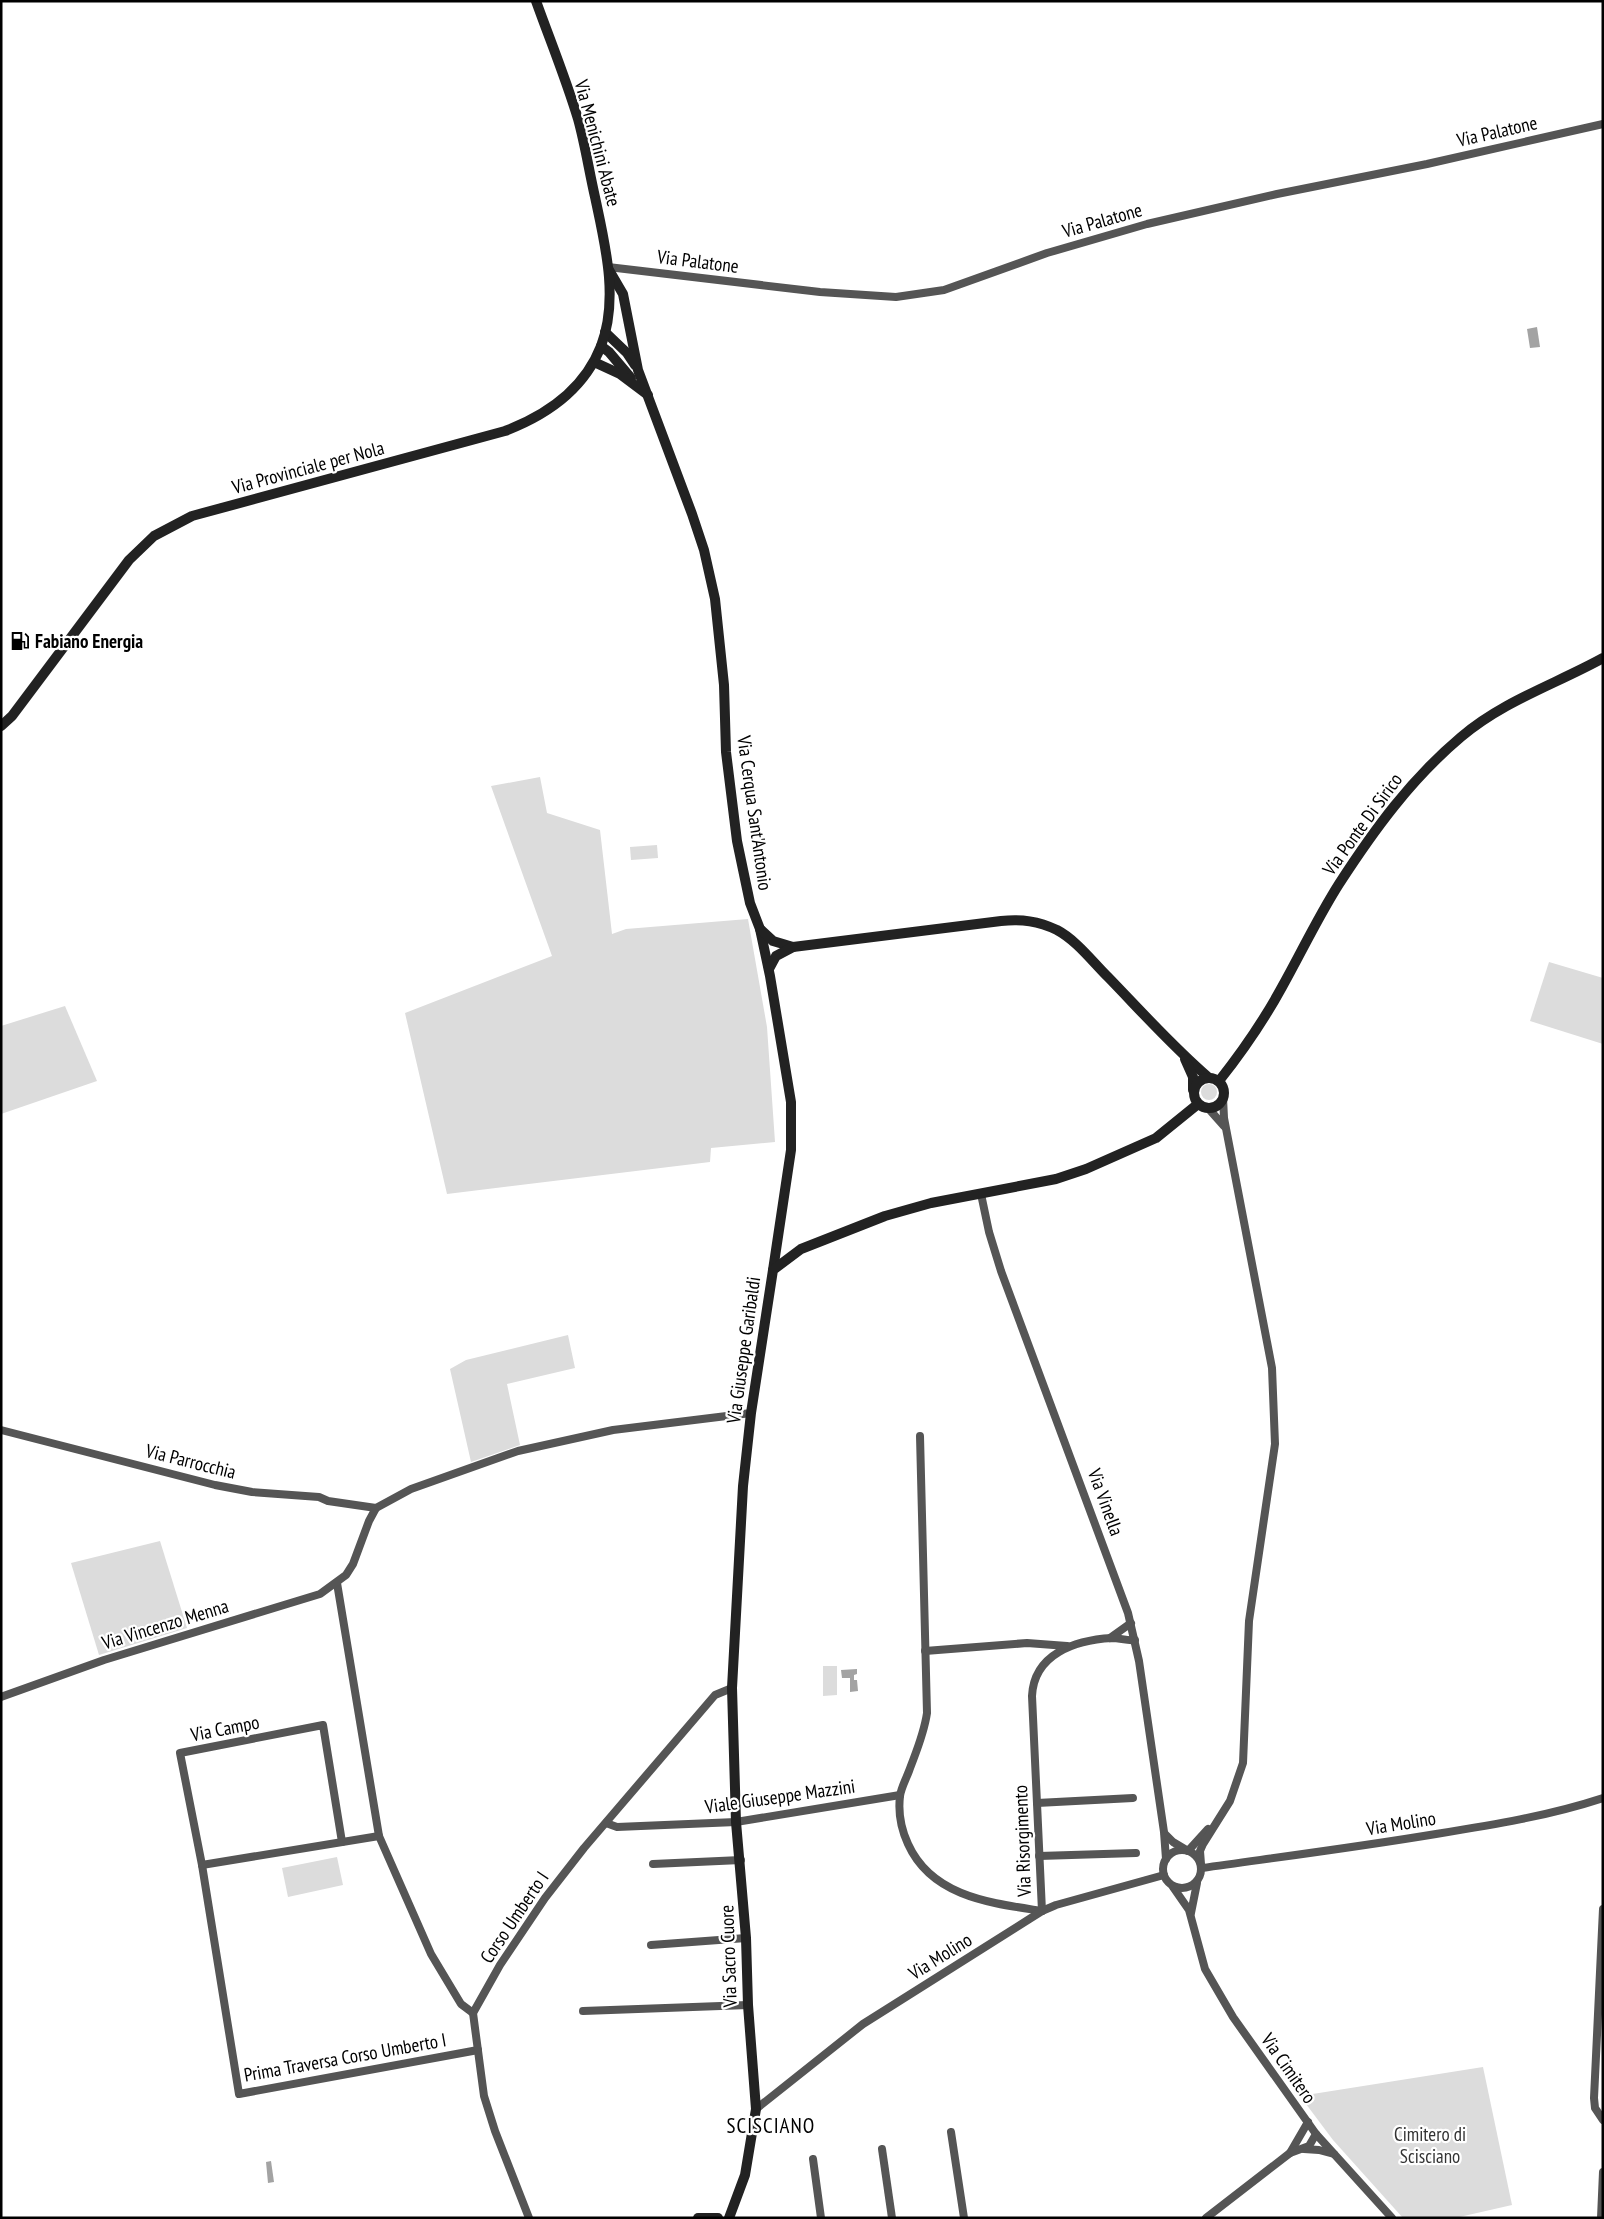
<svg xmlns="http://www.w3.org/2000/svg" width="1604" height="2219" font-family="'PT Sans Narrow',sans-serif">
  <rect width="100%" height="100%" fill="#fff"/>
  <!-- green -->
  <g fill="#dcdcdc">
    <path d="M540 777 547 813 600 830 612 934 626 929 748 919 767 1027 775 1142 711 1148 710 1162 447 1194 405 1013 552 956 491 786Z"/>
    <path d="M657 845 658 858 631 860 630 847Z"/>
    <path d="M1549 962 1603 978V1044L1530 1021Z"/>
    <path d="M65 1006 97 1081 1 1114V1026Z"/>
    <circle cx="1209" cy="1092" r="8"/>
    <path d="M568 1335 575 1368 507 1384 520 1445 471 1462 450 1369 466 1360Z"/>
    <path d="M160 1541 187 1628 99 1655 71 1563Z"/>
    <path d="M823 1666H837V1695L823 1696Z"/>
    <path d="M337 1857 343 1885 288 1897 282 1868Z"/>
    <path d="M1483 2067 1512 2205 1455 2218H1403L1333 2140 1300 2096Z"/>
  </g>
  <!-- water -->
  <g fill="#a3a3a3">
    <path d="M1537 327 1540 347 1530 348 1527 329Z"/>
    <path d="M857 1669V1674L854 1675V1680H857L858 1691 850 1692V1678H842L841 1670Z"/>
    <path d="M271 2161 274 2182 268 2183 266 2162Z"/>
  </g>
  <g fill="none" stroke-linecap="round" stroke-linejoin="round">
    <!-- street -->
    <g stroke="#555" stroke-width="8">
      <path d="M608 267 820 292 896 297 944 290 1047 253 1147 224 1277 194 1427 164 1603 124"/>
      <path d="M1208 1108 1224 1126"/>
      <path d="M981 1194 989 1232 1001 1271 1128 1613 1139 1661 1164 1832 1166 1859"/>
      <path d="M1 1430 215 1485 252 1492 319 1497 328 1501 376 1508"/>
      <path d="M920 1436 927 1713C924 1734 916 1752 909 1771 906 1779 901 1788 900 1796 898 1813 901 1829 908 1844 932 1897 991 1903 1042 1911"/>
      <path d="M337 1583 379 1836 431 1954 461 2004 473 2013"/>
      <path d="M1110 1638 1131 1623"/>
      <path d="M925 1651 1027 1643 1067 1646"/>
      <path d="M1 1697 104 1660 320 1594 346 1575 353 1564 369 1521 376 1508 411 1489 518 1451 613 1430 751 1413"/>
      <path d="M1037 1803 1133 1798"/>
      <path d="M606 1823 617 1827 736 1822 900 1795"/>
      <path d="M1165 1834 1173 1842 1188 1851 1208 1829"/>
      <path d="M342 1842 323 1725 180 1753 202 1865 239 2094 478 2050"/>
      <circle cx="1182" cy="1869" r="19"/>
      <path d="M1039 1856 1136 1853"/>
      <path d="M653 1864 741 1860"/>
      <path d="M1201 1864 1200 1851 1203 1844 1230 1801 1243 1763 1249 1621 1275 1444 1272 1368 1224 1118 1223 1098"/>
      <path d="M202 1865 379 1836"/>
      <path d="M1202 1868C1280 1857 1358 1847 1436 1834 1492 1825 1548 1816 1603 1798"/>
      <path d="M1173 1887 1189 1910 1205 1969 1233 2017 1316 2134 1392 2218"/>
      <path d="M1603 1909 1594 2098 1595 2108 1603 2120"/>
      <path d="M1042 1911 1032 1696C1034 1654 1075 1640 1112 1638 1120 1638 1127 1641 1135 1640"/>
      <path d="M1191 1913 1197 1883"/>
      <path d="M651 1945 746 1938"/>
      <path d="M583 2011 748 2005"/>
      <path d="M756 2109 863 2024 1042 1911 1056 1905 1164 1875"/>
      <path d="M951 2132 964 2218"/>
      <path d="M882 2149 892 2218"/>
      <path d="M1304 2149 1319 2150 1334 2154"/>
      <path d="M1290 2153 1308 2122"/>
      <path d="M813 2159 821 2218"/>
      <path d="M529 2218 495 2131 484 2096 473 2013 500 1965 545 1898 584 1848 715 1695 732 1688"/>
      <path d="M1206 2218 1290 2153 1309 2146 1316 2134"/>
      <path d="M1601 2218 1603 2172"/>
    </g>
    <!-- secondary -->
    <g stroke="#222" stroke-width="10">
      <path d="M609 270 623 294 638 370 692 514 704 550 715 599 724 685 726 752 737 841 750 903 760 929 770 976 791 1102V1150L773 1270"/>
      <path d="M605 332 627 353 635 365"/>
      <path d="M601 346 609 352 631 378"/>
      <path d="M594 362 620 374 648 395"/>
      <path d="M1 726 12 716 129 560 154 536 192 516 505 431C547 415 584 390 601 346 619 299 605 244 595 197 589 171 585 144 578 119 566 79 550 40 536 1"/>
      <path d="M760 929 773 941 793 947"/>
      <path d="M769 969 776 956 793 947 1001 921C1022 919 1038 921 1057 930 1076 940 1092 961 1108 977 1141 1011 1172 1046 1208 1077"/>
      <path d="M1185 1059 1193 1077V1090"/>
      <circle cx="1209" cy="1093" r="15"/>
      <path d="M1219 1081C1242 1052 1264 1020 1282 987 1301 953 1318 917 1339 884 1374 830 1411 779 1461 737 1503 701 1556 684 1603 658"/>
      <path d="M698 2218H718"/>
      <path d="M729 2218 745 2175 756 2109 748 2005 746 1938 736 1822 732 1688 743 1486 751 1413 773 1270 801 1249 885 1216 931 1203 1056 1179 1086 1169 1156 1138 1198 1104"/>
    </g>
  </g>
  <!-- icons -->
  <defs>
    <g id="fuel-bare" transform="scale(1.5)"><path d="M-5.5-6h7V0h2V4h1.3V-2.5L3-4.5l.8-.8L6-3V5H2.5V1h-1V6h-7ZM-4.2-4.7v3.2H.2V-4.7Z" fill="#000" stroke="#fff" stroke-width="2.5" paint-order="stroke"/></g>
  </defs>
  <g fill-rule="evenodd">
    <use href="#fuel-bare" x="20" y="641"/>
  </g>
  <g text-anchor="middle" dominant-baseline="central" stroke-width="4.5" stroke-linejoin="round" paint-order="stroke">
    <!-- street labels -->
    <g font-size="19" fill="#000" stroke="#fff">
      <text transform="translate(1497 131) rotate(-13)">Via Palatone</text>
      <text transform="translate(598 143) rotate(75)">Via Menichini Abate</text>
      <text transform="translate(1102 220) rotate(-16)">Via Palatone</text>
      <text transform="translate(698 261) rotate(7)">Via Palatone</text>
      <text transform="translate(308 467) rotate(-15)">Via Provinciale per Nola</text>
      <text transform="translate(755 813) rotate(82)">Via Cerqua Sant'Antonio</text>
      <text transform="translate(1362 824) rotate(-54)">Via Ponte Di Sirico</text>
      <text transform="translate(743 1350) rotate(-82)">Via Giuseppe Garibaldi</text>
      <text transform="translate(191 1461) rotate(14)">Via Parrocchia</text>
      <text transform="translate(1106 1502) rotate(70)">Via Vinella</text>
      <text transform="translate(165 1624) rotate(-17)">Via Vincenzo Menna</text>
      <text transform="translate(225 1728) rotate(-11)">Via Campo</text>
      <text transform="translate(780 1796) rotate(-8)">Viale Giuseppe Mazzini</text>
      <text transform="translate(1401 1823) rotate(-9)">Via Molino</text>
      <text transform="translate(1022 1841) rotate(-92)">Via Risorgimento</text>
      <text transform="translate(514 1917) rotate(-56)">Corso Umberto I</text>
      <text transform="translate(728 1956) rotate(-92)">Via Sacro Cuore</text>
      <text transform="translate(940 1956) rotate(-32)">Via Molino</text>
      <text transform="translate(345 2057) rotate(-10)">Prima Traversa Corso Umberto I</text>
      <text transform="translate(1289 2068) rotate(55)">Via Cimitero</text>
    </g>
    <!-- poi labels -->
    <g font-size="19" font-weight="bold" fill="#000" stroke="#fff" text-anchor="start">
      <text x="35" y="641">Fabiano Energia</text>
    </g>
    <!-- park labels -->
    <g font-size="19" fill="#333" stroke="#fff">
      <text x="1430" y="2134">Cimitero di<tspan x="1430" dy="22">Scisciano</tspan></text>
    </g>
    <!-- quarter labels -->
    <g font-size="21" letter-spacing="1" fill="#000" stroke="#fff">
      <text x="771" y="2125">SCISCIANO</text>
    </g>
  </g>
  <!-- border -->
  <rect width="1604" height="2219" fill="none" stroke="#000000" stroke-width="5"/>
</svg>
